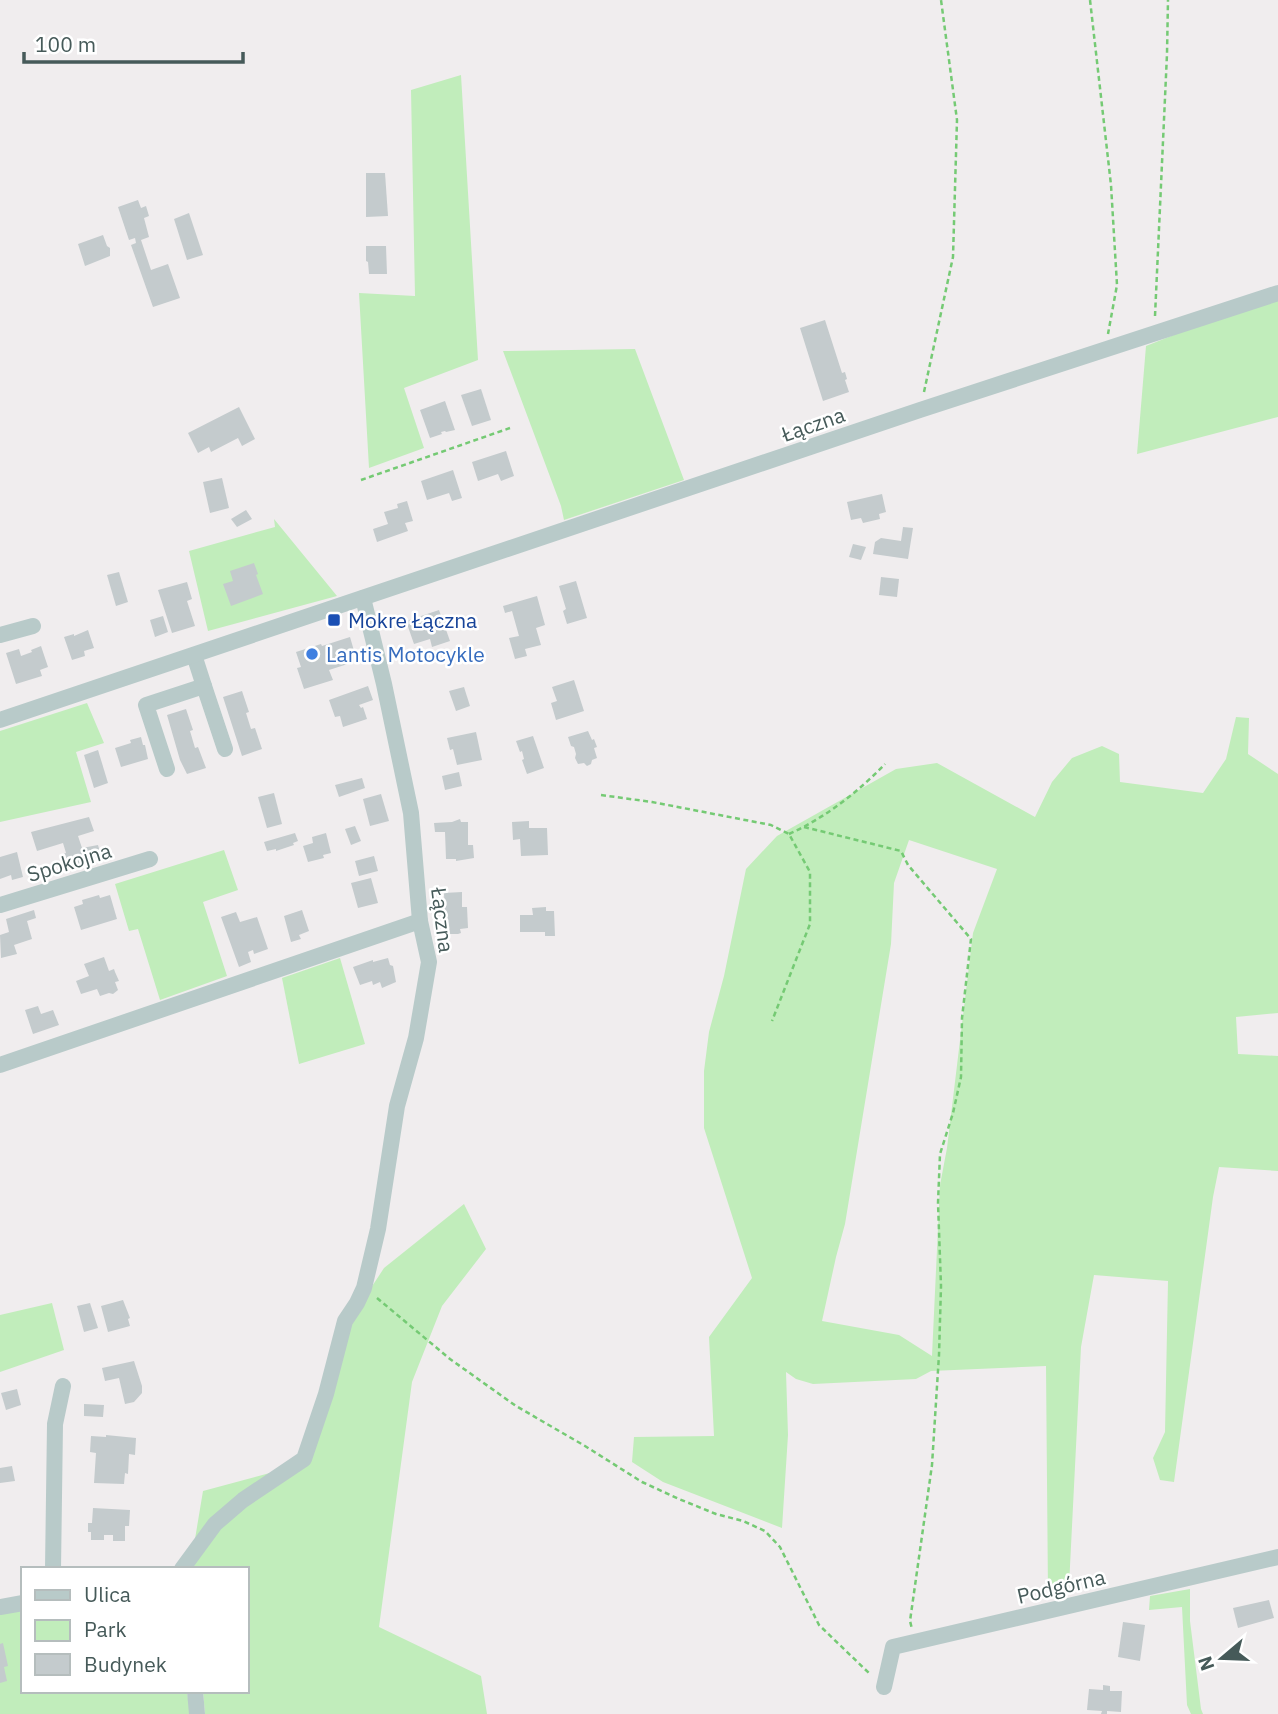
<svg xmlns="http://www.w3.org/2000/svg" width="1278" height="1714" font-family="'IBM Plex Sans',sans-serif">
  <rect width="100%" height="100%" fill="#f0edee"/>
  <!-- green -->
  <g fill="#c1edbb" fill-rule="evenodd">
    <path d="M461 75 478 360 404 388 424 448 369 468 359 293 415 296 411 90Z"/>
    <path d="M1278 299V417L1137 454 1146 346 1214 319Z"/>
    <path d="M635 349 684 480 564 520 561 506 503 351Z"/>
    <path d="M274 519 337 596 208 631 189 551 275 527Z"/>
    <path d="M87 703 104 743 76 752 91 802 0 822V731Z"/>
    <path d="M1236 717 1249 718 1248 754 1278 774V1013L1236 1017 1238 1054 1278 1056V1171L1219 1167 1213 1197 1174 1482 1160 1480 1153 1458 1165 1432 1168 1281 1094 1275 1081 1347 1069 1586 1048 1594 1046 1366 931 1371 916 1379 813 1384 796 1379 786 1372 788 1435 782 1528 663 1482 632 1462 634 1437 714 1436 709 1337 752 1278 704 1128V1071L709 1032 724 976 746 869 777 836 896 769 937 763 1035 817 1052 782 1072 758 1102 746 1119 754 1120 782 1203 793 1226 759ZM909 840 997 869 973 933 947 1148 940 1185 932 1356 899 1335 822 1321 836 1257 845 1224 891 944 894 883Z"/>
    <path d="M224 850 238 890 203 902 227 976 160 1000 138 929 129 931 115 884Z"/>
    <path d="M340 958 365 1044 299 1064 282 978Z"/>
    <path d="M464 1204 486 1249 442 1306 412 1382 379 1627 481 1676 487 1714H205L203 1691H247V1569H190L203 1491 307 1463 331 1349 384 1268Z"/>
    <path d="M52 1303 64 1350 0 1372V1315Z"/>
    <path d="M1190 1589V1621L1201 1709 1203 1714H1191L1187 1705 1182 1607 1149 1610 1150 1596Z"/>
    <path d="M23 1608V1691H187L190 1714H0V1612Z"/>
  </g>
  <!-- building -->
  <g fill="#c4cbcd">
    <path d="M366 173H385L388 216 366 217Z"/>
    <path d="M138 200 141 208 146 206 149 216 144 218 149 237 141 240 151 270 168 264 180 298 153 307 131 245 136 243 135 238 129 240 118 207Z"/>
    <path d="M189 213 203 255 187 260 174 219Z"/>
    <path d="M103 235 107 246 110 248V256L85 266 78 244Z"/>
    <path d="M366 246H386L387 274H369L368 262 366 261Z"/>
    <path d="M825 320 842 373 845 372 847 379 845 380 849 392 823 401 800 328Z"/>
    <path d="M481 389 491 420 472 426 461 395Z"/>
    <path d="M445 401 455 430 446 432 445 431 441 432 442 434 430 438 420 410Z"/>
    <path d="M239 407 255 439 242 446 238 438 211 452 209 447 198 453 188 433Z"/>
    <path d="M506 451 514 476 501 481 498 474 478 481 472 462Z"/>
    <path d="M453 470 462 498 452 501 449 493 427 500 421 481Z"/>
    <path d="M222 478 229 508 210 513 203 482Z"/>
    <path d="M882 494 886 512 879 514 880 519 863 523 861 518 851 520 847 502Z"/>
    <path d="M407 501 413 521 405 523 408 531 377 542 373 529 388 524 384 512 398 508 397 504Z"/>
    <path d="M246 510 252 519 237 527 231 519Z"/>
    <path d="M903 527 913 528 908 559 873 554 875 542 881 538 901 541Z"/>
    <path d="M853 544 866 547 861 560 849 557Z"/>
    <path d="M254 563 258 574 256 575 263 594 231 606 223 584 233 581 230 571Z"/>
    <path d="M119 572 128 602 116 606 107 575Z"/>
    <path d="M881 577 899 579 897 597 879 595Z"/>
    <path d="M576 581 587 618 567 624 563 611 566 609 559 586Z"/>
    <path d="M187 582 192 599 187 601 195 626 172 633 158 590Z"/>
    <path d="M537 596 545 625 536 628 541 645 525 649 527 656 515 659 509 638 519 636 512 611 505 613 503 606Z"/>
    <path d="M439 610 450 641 432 647 430 639 414 644 406 621Z"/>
    <path d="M163 616 168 632 155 637 150 620Z"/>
    <path d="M88 630 94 648 84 651 85 656 72 660 64 637 74 634V636Z"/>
    <path d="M350 637 357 661 329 670 333 680 304 689 297 668 301 667 296 652 321 644 322 646Z"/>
    <path d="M41 646 48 667 40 670 42 676 16 684 6 653 19 649 21 656 32 652 31 650Z"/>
    <path d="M574 680 584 711 556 720 551 703 557 701 552 687Z"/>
    <path d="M368 686 373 700 359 705 361 708 363 707 367 719 343 727 340 716 335 717 329 700Z"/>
    <path d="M464 687 470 706 456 711 449 691Z"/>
    <path d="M242 691 249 712 246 713 251 729 255 728 262 749 242 756 223 697Z"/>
    <path d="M186 709 193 730 190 731 195 748 198 747 206 768 187 774 180 760 167 715Z"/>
    <path d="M588 731 592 740 594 739 597 747 594 748 597 758 592 760 591 764 587 766 584 763 578 764 575 758 576 754 574 747 571 746 568 737Z"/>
    <path d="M476 732 482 760 457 765 453 749 450 750 447 738Z"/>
    <path d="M533 736 544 768 527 774 522 760 524 759 522 751 520 752 516 741Z"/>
    <path d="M141 737 143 745H145L148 759 121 767 115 748 131 743 130 740Z"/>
    <path d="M98 750 108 783 94 788 84 755Z"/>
    <path d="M459 772 462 786 445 790 442 776Z"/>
    <path d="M362 778 365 788 339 797 335 785Z"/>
    <path d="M274 793 282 824 267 828 258 797Z"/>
    <path d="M381 794 389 821 370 826 363 799Z"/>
    <path d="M89 817 94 831 78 836 82 848 98 845 101 856 66 869 62 854 66 853 63 843 37 851 31 832Z"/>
    <path d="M460 819 461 822H468V845H473L474 858 456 861V859H446L445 832H435L434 823 452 822Z"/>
    <path d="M529 821V828H547L548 855 521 856 520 839 513 840 512 822Z"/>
    <path d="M355 826 361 841 351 845 345 829Z"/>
    <path d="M295 833 298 841 293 843 294 845 276 851V849L267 851 264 842Z"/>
    <path d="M326 833 331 853 323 855 324 858 308 862 303 846 313 843 312 837Z"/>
    <path d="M17 852 23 877 12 880 11 875 0 879V857Z"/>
    <path d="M374 856 378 871 359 876 355 861Z"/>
    <path d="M371 878 378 903 358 908 351 883Z"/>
    <path d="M462 892V907H467L468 928 460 929 461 933 458 934H443L442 916 445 917 444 893Z"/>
    <path d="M99 895 100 898 110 895 117 919 81 930 74 907 83 904 82 900Z"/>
    <path d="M546 907V911H554L555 936H545V932H520V915H533L532 908Z"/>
    <path d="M34 910 36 918 27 921 32 939 14 945 17 954 1 958 0 935 9 932 6 919Z"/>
    <path d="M302 910 309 931 299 935 301 939 291 942 284 916Z"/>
    <path d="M236 912 240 922 257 917 268 949 254 954 253 950 248 952 251 962 239 967 221 917Z"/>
    <path d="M104 957 109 971 114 969 115 972 119 981 115 982 118 990 113 994 109 993 100 996 97 989 81 994 76 981 89 976 84 964Z"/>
    <path d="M388 958 390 965 393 966 396 982 382 988 380 982 373 985 372 981 360 985 353 967 373 960V962Z"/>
    <path d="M38 1006 41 1014 53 1010 59 1025 33 1034 25 1010Z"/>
    <path d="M123 1300 130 1318 128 1319 130 1326 108 1332 101 1306Z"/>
    <path d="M90 1303 98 1328 84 1332 77 1306Z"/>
    <path d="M134 1361 142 1386V1393L134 1402 125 1404 119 1378 105 1381 102 1368Z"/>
    <path d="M17 1389 21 1405 6 1410 1 1393Z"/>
    <path d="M84 1404 104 1405 103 1417 84 1416Z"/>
    <path d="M106 1435 136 1438 135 1455 129 1454 128 1474 125 1473 124 1484 94 1483 96 1453 90 1452 91 1436 106 1437Z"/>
    <path d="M12 1466 15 1481 0 1483V1468Z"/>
    <path d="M93 1508 130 1510 129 1526H125V1541H113V1535H104V1540H91V1532H88V1523H92Z"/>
    <path d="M1269 1600 1274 1618 1238 1628 1233 1608Z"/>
    <path d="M1123 1622 1145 1625 1140 1661 1118 1657Z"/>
    <path d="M3 1643 8 1666 4 1667 7 1681 0 1683V1644Z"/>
    <path d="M1103 1685 1110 1686V1691H1122L1121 1712 1107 1711V1714H1101L1102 1711 1087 1710 1089 1689 1103 1690Z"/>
  </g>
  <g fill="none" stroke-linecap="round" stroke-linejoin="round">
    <!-- path -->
    <g stroke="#75ca74" stroke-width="2.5" stroke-dasharray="5 3.5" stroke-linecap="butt">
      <path d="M1090 0 1111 185 1117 285 1108 334"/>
      <path d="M1155 316 1167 54 1168 0"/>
      <path d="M924 392 953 257 957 120 941 0"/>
      <path d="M361 480 510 428"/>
      <path d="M601 795 652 802 771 825 789 834 810 872V924L772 1021"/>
      <path d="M804 827 901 851 908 865 971 939 962 1018 961 1077 953 1113 940 1154 938 1203 941 1286 939 1355 932 1465 910 1621 912 1629"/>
      <path d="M789 834C825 818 858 792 885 764"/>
      <path d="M377 1298 450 1359 516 1406 585 1446 642 1482 679 1499 716 1514 743 1521 765 1531 780 1547 819 1625 871 1675"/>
    </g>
    <!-- minor -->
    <g stroke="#b8cac9" stroke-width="16">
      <path d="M0 635 33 626"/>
      <path d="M194 655 204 686"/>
      <path d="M0 720 920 410 1278 293"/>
      <path d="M167 769 146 705 204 686 225 749"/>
      <path d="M0 905 150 859"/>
      <path d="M0 1065 420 921"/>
      <path d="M53 1569 55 1424 63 1386"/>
      <path d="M182 1569 215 1524 243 1500 304 1459 326 1394 345 1321 357 1303 364 1288 378 1229 397 1106 416 1038 429 962 420 921 411 813 384 684 363 598"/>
      <path d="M0 1607 23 1603"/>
      <path d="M884 1687 893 1647 1278 1557"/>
      <path d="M195 1691 197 1714"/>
    </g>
  </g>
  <!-- markers -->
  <rect fill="#1a4fb4" stroke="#fff" stroke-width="2.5" x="327" y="613" width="14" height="14" rx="3.5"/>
  <circle fill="#3f7fe0" stroke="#fff" stroke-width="2.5" cx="312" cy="654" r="7"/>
  <g text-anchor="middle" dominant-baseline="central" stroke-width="5" stroke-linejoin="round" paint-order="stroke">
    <!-- street labels -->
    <g font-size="21" fill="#465a59" stroke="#fff">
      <text transform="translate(813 424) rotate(-19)">Łączna</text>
      <text transform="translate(69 862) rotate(-17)">Spokojna</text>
      <text transform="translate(443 920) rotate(83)">Łączna</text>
      <text transform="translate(1061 1586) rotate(-13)">Podgórna</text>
    </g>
    <!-- transit labels -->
    <g font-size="21" fill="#164399" stroke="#fff" text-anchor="start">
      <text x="348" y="620">Mokre Łączna</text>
    </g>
    <!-- shop labels -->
    <g font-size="21" fill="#366cbe" stroke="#fff" text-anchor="start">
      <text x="326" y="654">Lantis Motocykle</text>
    </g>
  </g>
  <!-- legend -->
  <rect x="21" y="1567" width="228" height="126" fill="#ffffff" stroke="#b5bdbd" stroke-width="2"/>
  <rect x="35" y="1590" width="35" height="10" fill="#b8cac9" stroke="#b5bdbd" stroke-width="2"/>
  <text x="84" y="1602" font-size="21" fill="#465a59">Ulica</text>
  <rect x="35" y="1620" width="35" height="21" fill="#c1edbb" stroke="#b5bdbd" stroke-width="2"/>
  <text x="84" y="1637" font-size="21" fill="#465a59">Park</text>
  <rect x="35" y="1654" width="35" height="21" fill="#c4cbcd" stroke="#b5bdbd" stroke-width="2"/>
  <text x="84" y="1672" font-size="21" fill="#465a59">Budynek</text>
  <!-- north arrow -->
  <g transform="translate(1222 1658) rotate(251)" stroke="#ffffff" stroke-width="5" paint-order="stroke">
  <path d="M0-5L12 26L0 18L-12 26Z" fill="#465a59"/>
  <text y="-10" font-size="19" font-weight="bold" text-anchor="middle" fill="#465a59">N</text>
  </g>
  <!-- scale -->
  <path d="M24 52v10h219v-10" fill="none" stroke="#465a59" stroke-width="3.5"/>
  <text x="35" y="52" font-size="21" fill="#465a59" stroke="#ffffff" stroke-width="5" paint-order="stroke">100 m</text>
</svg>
